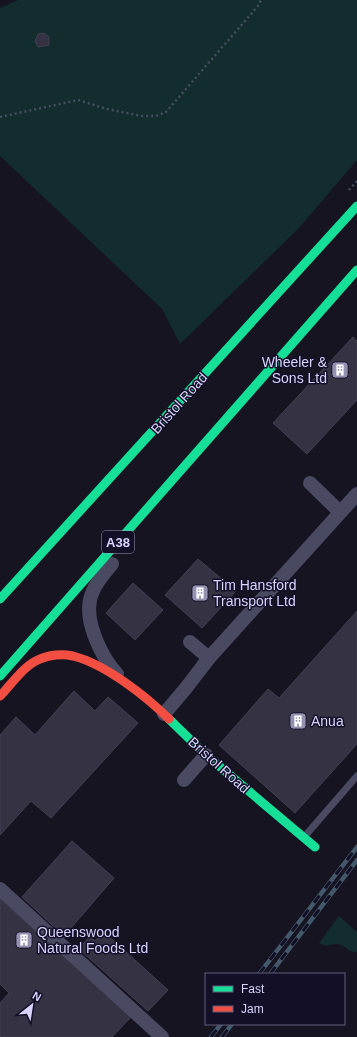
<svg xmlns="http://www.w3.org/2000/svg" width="357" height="1037" font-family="Arial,sans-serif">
  <rect width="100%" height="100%" fill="#161421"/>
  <!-- green -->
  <g fill="#132c2d">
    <path d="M18 0H357V160L299 228 180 344 162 309 0 156V8Z"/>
    <path d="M339 916 357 932V952C344 953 346 939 326 946L319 943Z"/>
  </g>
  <!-- building -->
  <g fill="#343243" stroke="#433f54">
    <path d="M44 33 49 37V45L38 47 35 41 38 34Z"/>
    <path d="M353 337 357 341V400L307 454 273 423Z"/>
    <path d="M198 559 236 591 202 628 165 595Z"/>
    <path d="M133 583 163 610 135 640 106 613Z"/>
    <path d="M357 611V744L295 813 219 745 268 689 279 698Z"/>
    <path d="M74 691 95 711 108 697 138 723 51 818 31 801 0 835V735L16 717 35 735Z"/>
    <path d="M72 841 114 878 64 936 22 897Z"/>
    <path d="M0 897 131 1017 112 1037H0V1003L9 993 0 984Z"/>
    <path d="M103 931 168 990 148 1011 79 949 90 936 95 941Z"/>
  </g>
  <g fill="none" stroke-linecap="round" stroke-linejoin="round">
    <!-- path -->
    <g stroke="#44505f" stroke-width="2.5" stroke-dasharray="2 3" stroke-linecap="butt">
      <path d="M0 117 78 100 107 109 142 116H156L166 112 258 6 261 0"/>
      <path d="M349 190 357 181"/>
    </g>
    <!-- lane -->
    <path stroke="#4a4962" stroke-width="7" d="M305 836 357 776"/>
    <!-- street -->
    <g stroke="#4a4962" stroke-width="14">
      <path d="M310 483 340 512"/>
      <path d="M112 564C103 575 93 586 90 600 85 623 102 658 117 674"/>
      <path d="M190 642 209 658 357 494"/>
      <path d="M164 714 186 688 209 658"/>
      <path d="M184 780 206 755"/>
      <path d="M0 889 162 1037"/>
    </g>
    <!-- fast -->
    <g stroke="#16e098" stroke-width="9">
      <path d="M0 599 357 206"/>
      <path d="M0 676 357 270"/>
      <path d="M169 719 206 755 315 847"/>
    </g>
    <!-- jam -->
    <path stroke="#f24e42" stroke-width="9" d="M0 696C12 684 24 665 40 659 50 655 63 654 73 656 105 664 146 696 169 719"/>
    <!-- rail casing -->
    <g stroke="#43596b" stroke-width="4.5">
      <g id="rail">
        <path d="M259 974 357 847"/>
        <path d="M270 974 357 860"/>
        <path d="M211 1037 221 1024"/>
        <path d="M222 1037 232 1024"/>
      </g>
    </g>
    <!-- rail -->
    <use href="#rail" stroke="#130f26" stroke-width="3" stroke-dasharray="9" stroke-linecap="butt"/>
  </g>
  <!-- icons -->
  <defs>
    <g id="building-square" transform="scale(0.9)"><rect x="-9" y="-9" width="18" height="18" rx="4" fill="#9591b1" stroke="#130f26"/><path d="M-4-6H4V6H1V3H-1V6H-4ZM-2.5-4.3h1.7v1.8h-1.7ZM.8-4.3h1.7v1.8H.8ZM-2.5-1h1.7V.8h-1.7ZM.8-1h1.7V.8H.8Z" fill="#fff"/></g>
  </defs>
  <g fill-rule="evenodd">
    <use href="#building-square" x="340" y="370"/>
    <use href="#building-square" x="200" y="593"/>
    <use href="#building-square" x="298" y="721"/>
    <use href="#building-square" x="24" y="940"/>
  </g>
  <g text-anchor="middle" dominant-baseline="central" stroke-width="3" stroke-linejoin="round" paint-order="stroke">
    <!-- shield labels -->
    <rect fill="#130f26" stroke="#9e99be" stroke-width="1" x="102" y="531" width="32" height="22" rx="3"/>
    <g font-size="13" font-weight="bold" fill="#d9d4ff">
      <text x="118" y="542">A38</text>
    </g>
    <!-- poi labels -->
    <g font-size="14" fill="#d9d4ff" stroke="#130f26" text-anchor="start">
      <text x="327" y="362" text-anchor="end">Wheeler &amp;<tspan x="327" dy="16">Sons Ltd</tspan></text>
      <text x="213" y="585">Tim Hansford<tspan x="213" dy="16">Transport Ltd</tspan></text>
      <text x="311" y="721">Anua</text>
      <text x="37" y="932">Queenswood<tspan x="37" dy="16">Natural Foods Ltd</tspan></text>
    </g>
    <!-- street labels -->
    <g font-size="14" fill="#d9d4ff" stroke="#130f26">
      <text transform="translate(179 403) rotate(-48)">Bristol Road</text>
      <text transform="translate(219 765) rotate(42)">Bristol Road</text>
    </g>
  </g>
  <!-- legend -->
  <rect x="205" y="973" width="140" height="52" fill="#130f26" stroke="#625e7d"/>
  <rect x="213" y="986" width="20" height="6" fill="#16e098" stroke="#625e7d"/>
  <text x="241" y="993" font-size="12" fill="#d9d4ff">Fast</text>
  <rect x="213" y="1006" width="20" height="6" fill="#f24e42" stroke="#625e7d"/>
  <text x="241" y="1013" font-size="12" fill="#d9d4ff">Jam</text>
  <!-- north arrow -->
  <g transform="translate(32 1005) rotate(30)" stroke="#130f26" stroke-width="3" paint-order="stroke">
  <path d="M0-3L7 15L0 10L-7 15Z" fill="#d9d4ff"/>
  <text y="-6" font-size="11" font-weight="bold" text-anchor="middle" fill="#d9d4ff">N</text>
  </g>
</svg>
